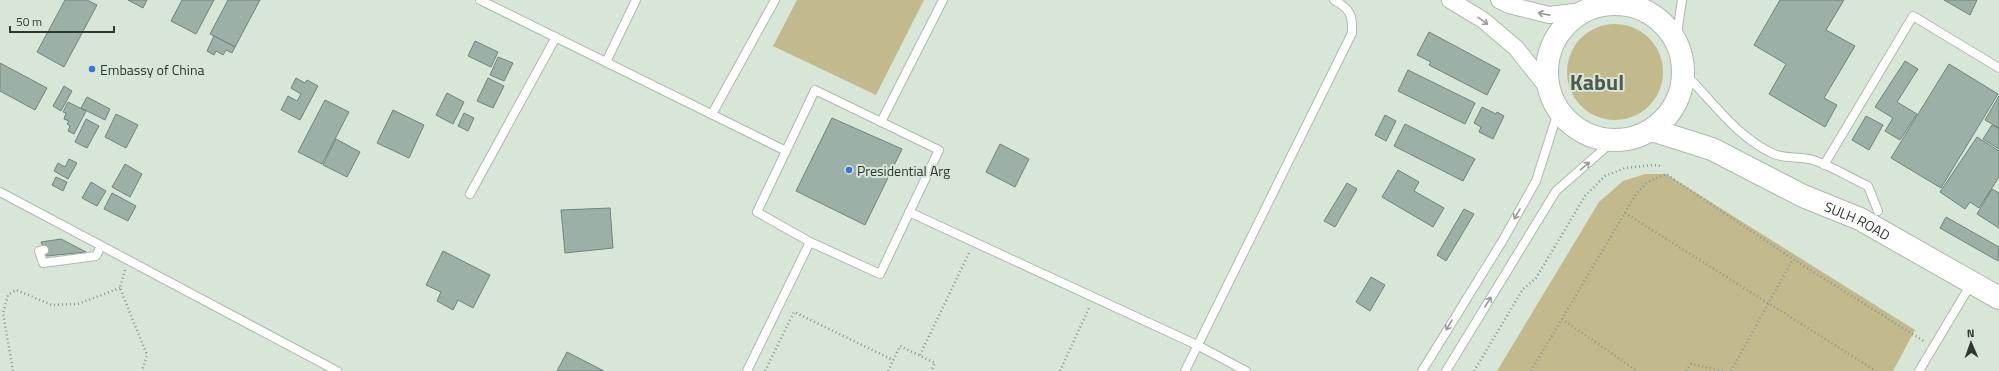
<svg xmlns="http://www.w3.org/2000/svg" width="1999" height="371" font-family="'Titillium Web',sans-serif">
  <rect width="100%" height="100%" fill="#d8e6d8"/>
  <!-- green -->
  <g fill="#c2b98c">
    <path d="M797 0H924L876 95 773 46Z"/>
    <circle cx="1615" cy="72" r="48"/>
    <path d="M1645 174H1666L1915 330 1893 371H1497L1599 202 1623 181Z"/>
  </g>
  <!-- building -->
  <g fill="#9db0a8" stroke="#71837b">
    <path d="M65 0H87L97 5 64 67 37 52Z"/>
    <path d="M128 0H147L143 8Z"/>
    <path d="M182 0H214L196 34 171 21Z"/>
    <path d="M228 0H260L235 47 210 34Z"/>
    <path d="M1780 0H1844L1826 30 1855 46 1824 98 1837 105 1825 127 1769 94 1786 64 1754 45Z"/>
    <path d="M1944 0H1977L1970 15Z"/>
    <path d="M1429 32 1500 70 1487 95 1429 65 1431 62 1417 55Z"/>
    <path d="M214 36 235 47 232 53 226 50 223 55 216 51 214 55 207 51Z"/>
    <path d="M475 41 498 52 491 67 468 56Z"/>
    <path d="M498 57 513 63 504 81 490 75Z"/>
    <path d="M1905 61 1918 69 1897 102 1917 114 1900 140 1885 131 1893 118 1875 107Z"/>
    <path d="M0 63 47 88 35 110 0 91Z"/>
    <path d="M1949 64 1998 94 1941 188 1891 158Z"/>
    <path d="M1408 70 1475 103 1465 124 1398 91Z"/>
    <path d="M296 78 305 83 307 80 318 86 300 120 281 110 288 96 297 101 301 94 291 88Z"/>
    <path d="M488 78 504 86 493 108 477 101Z"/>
    <path d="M64 86 72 91 61 111 53 106Z"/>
    <path d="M447 93 464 102 453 124 436 115Z"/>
    <path d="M1999 96V128L1985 120Z"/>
    <path d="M87 97 110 109 105 120 81 108Z"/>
    <path d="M325 100 349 112 322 164 298 152Z"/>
    <path d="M68 102 86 111 74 134 68 131 70 126 67 124 69 121 64 119 66 113 63 112Z"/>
    <path d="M1482 107 1496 114 1497 112 1504 116 1493 139 1479 132 1481 127 1474 123Z"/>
    <path d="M393 110 424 125 409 158 377 143Z"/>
    <path d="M464 113 474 118 468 131 458 126Z"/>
    <path d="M116 114 138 125 126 148 105 137Z"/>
    <path d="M1385 115 1396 121 1386 141 1375 135Z"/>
    <path d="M1866 116 1883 125 1869 150 1852 140Z"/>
    <path d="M832 118 902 149 865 225 796 191Z"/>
    <path d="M86 119 99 126 87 148 75 142Z"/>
    <path d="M1405 124 1475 159 1463 181 1394 146Z"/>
    <path d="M1992 125 1999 129V149L1983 139Z"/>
    <path d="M1977 137 1999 151V177L1979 208 1970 202 1965 209 1940 192Z"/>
    <path d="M336 139 360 152 347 177 323 165Z"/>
    <path d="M1000 144 1029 159 1015 187 986 172Z"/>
    <path d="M69 159 77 163 68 179 54 171 58 163 65 167Z"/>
    <path d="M125 164 142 174 130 197 112 187Z"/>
    <path d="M1398 170 1419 182 1414 191 1444 208 1433 227 1382 197Z"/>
    <path d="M56 177 67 182 63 191 52 185Z"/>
    <path d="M91 182 106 191 97 206 82 198Z"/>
    <path d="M1347 183 1357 189 1335 227 1324 221Z"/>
    <path d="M1992 189 1999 193V228L1977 214Z"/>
    <path d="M112 193 136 206 128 221 104 209Z"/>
    <path d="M610 208 613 248 565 253 561 210Z"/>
    <path d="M1464 209 1474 214 1446 261 1437 255Z"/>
    <path d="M1946 217 1999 247 1998 261 1940 228Z"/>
    <path d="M61 239 86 252 47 256 41 242Z"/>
    <path d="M443 251 490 275 473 308 458 300 453 310 437 301 441 292 426 285Z"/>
    <path d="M1371 277 1385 285 1370 311 1356 302Z"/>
    <path d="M567 352 604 371H557Z"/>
  </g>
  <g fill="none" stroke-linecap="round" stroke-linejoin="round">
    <!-- lane casing -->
    <g stroke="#adbaad" stroke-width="10">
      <g id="lane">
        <path d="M480 0 786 151"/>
        <path d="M1676 40 1682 0"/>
        <path d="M606 62 636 0"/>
        <path d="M1684 73C1713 101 1736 137 1774 154 1786 159 1801 156 1813 160 1832 166 1850 178 1868 186L1878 211"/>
        <path d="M815 90 939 150 880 274 810 242 757 212Z"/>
        <path d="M712 114 775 0"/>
        <path d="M881 122 943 0"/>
        <path d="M1824 165 1913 16 1999 68"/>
        <path d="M0 192 337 371"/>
        <path d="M470 194 556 37"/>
        <path d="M909 212 1197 345 1246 371"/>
        <path d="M44 250 39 251 43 263 96 256 101 246"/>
        <path d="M747 371 810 242"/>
        <path d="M1185 371 1352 33C1353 15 1350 9 1334 0"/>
        <path d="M1422 371 1503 240 1536 181 1558 112"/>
        <path d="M1446 371 1556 191 1613 141"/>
        <path d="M1919 371 1971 284"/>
      </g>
    </g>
    <!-- street casing -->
    <g stroke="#adbaad" stroke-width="18">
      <g id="street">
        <path d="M1450 0 1483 20 1516 48 1547 87"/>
        <path d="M1499 0 1509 5 1549 15 1583 11"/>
      </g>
    </g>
    <!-- secondary casing -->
    <g stroke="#adbaad" stroke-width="24">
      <g id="secondary">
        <circle cx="1615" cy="72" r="68"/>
        <path id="s1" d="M1652 130 1712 149 1803 196 1860 219 1999 298"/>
      </g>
    </g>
    <!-- path -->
    <g stroke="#8d978d" stroke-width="2.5" stroke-dasharray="1 3" stroke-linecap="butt">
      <path d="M1625 213 1876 371"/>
      <path d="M125 270 120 288 147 355 142 371"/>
      <path d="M1562 319 1637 371"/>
      <path d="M920 355 970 251"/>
      <path d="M13 371 3 313 8 295 16 290 52 305 78 304 120 288"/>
      <path d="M765 371 794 312 893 360"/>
      <path d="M888 371 900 346 935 363 931 371"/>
      <path d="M1060 371 1090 306"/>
      <path d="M1474 371 1523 289 1536 278 1585 196 1605 176 1625 168 1652 165 1663 166"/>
      <path d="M1531 371 1636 194 1648 182 1666 174 1793 259 1925 342"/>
      <path d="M1686 371 1691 364 1723 371"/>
      <path d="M1731 371 1793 259"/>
    </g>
    <!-- lane -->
    <use href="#lane" stroke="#fff" stroke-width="8"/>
    <!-- street -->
    <use href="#street" stroke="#fff" stroke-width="16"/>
    <!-- secondary -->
    <use href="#secondary" stroke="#fff" stroke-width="22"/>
  </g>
  <!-- one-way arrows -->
  <defs><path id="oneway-shaft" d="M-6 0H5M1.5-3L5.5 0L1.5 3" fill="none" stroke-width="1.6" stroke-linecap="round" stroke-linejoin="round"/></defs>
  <g stroke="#989a98">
    <use href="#oneway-shaft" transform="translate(1544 14) rotate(-169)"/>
    <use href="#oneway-shaft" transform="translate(1483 21) rotate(36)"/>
    <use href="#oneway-shaft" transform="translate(1585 166) rotate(-41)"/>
    <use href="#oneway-shaft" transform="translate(1517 214) rotate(120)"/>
    <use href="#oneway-shaft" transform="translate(1488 302) rotate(-58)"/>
    <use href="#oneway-shaft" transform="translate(1449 325) rotate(121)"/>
  </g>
  <!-- markers -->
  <g fill="#3973e2" stroke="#d8e6d8" stroke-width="1.5">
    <circle cx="92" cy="69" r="4"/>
    <circle cx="849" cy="170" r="4"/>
  </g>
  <g text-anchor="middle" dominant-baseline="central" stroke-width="4" stroke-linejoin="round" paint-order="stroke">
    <!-- poi labels -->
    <g font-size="14" fill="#313631" stroke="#d8e6d8" text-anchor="start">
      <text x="100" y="69">Embassy of China</text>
      <text x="857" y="170">Presidential Arg</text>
    </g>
    <!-- street labels -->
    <g font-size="14" fill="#313631" stroke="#d8e6d8">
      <text stroke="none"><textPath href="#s1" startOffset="225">SULH ROAD</textPath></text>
    </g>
    <!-- town labels -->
    <g font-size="22" font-weight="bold" fill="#4e5a4e" stroke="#d8e6d8">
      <text x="1597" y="82">Kabul</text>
    </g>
  </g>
  <!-- north arrow -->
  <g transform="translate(1971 343) rotate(358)" stroke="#d8e6d8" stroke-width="3" paint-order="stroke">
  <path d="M0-3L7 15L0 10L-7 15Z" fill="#313631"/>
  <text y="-6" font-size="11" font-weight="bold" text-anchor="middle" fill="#313631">N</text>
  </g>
  <!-- scale -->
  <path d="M10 26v6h104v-6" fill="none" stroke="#313631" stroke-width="2"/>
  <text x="16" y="26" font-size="12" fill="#313631" stroke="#d8e6d8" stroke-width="3" paint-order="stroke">50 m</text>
</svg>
